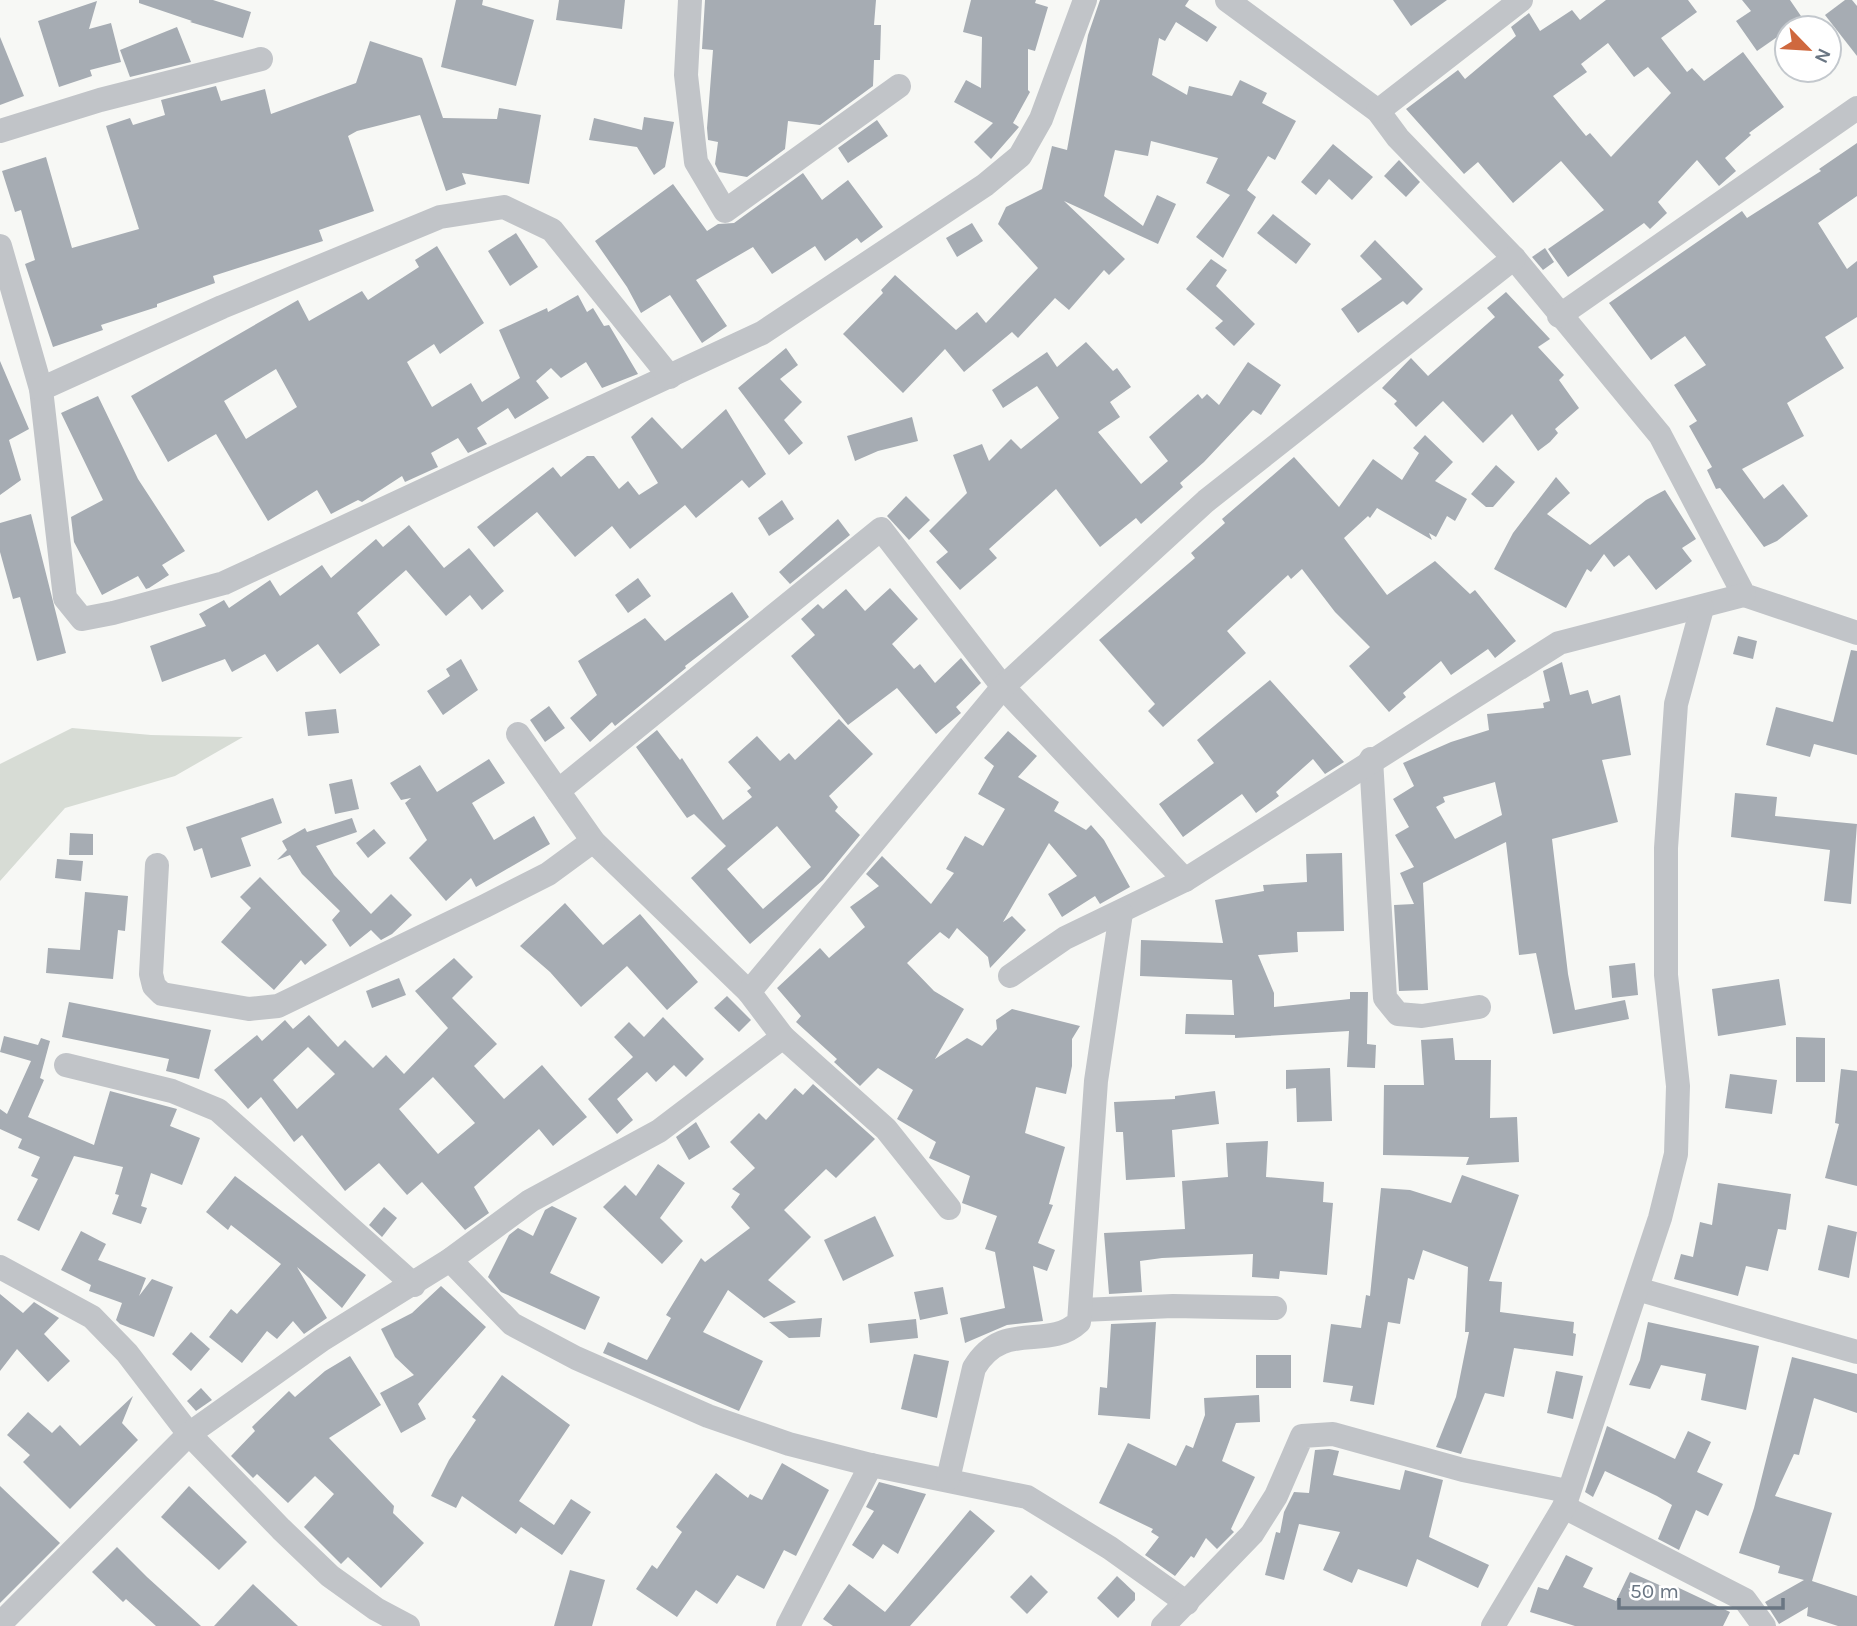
<svg xmlns="http://www.w3.org/2000/svg" width="1857" height="1626" font-family="Karla,sans-serif">
  <rect width="100%" height="100%" fill="#f7f8f5"/>
  <!-- green -->
  <path fill="#d7dcd5" d="M72 728 151 735 243 737 175 776 65 808 0 881V764Z"/>
  <!-- building -->
  <g fill="#a6acb3" fill-rule="evenodd">
    <path d="M139 0H213L251 12 243 38 190 22 192 21 139 3Z"/>
    <path d="M456 0H483L482 5 534 20 516 86 441 67Z"/>
    <path d="M559 0H625L622 29 556 20Z"/>
    <path d="M705 0H876L874 25H881L880 60H874L873 86 820 125 788 121 785 149 747 177 719 172 715 164 718 142 708 140 707 128 713 50 702 49Z"/>
    <path d="M971 0H1036L1035 3 1048 7 1035 51 1028 49V90L1030 92 1013 123 1019 127 991 159 974 142 993 123 954 102 966 80 981 88 982 37 963 32Z"/>
    <path d="M1100 0H1189L1185 6 1217 27 1207 42 1176 22 1165 41 1159 38 1152 75 1187 95 1189 86 1232 96 1240 80 1267 93 1262 103 1296 121 1275 160 1268 156 1247 190 1256 197 1223 258 1196 237 1230 195 1206 183 1218 158 1151 141 1148 156 1115 150 1104 196 1143 226 1157 195 1176 204 1158 244 1064 201 1125 259 1109 275 1104 270 1069 310 1055 298 1018 338 1012 332 964 372 945 349 903 393 843 334 883 293 881 290 895 275 956 330 977 312 986 323 1038 268 998 224 1006 207 1042 189 1052 146 1067 150 1088 35Z"/>
    <path d="M1393 0H1447L1411 26Z"/>
    <path d="M1606 0H1688L1697 12 1661 38 1687 72 1692 68 1704 81 1743 52 1784 107 1749 133 1751 135 1725 158 1736 171 1719 186 1697 160 1658 202 1667 213 1650 229 1644 223 1568 277 1548 249 1604 210 1561 161 1513 203 1478 162 1464 174 1406 109 1458 70 1465 79 1516 36 1511 27 1529 13 1540 31 1572 10 1580 20ZM1608 43 1634 77 1648 67 1671 93 1611 157 1590 133 1586 136 1553 96 1587 72 1581 64Z"/>
    <path d="M1742 0H1790L1803 19 1757 51 1736 21 1751 11Z"/>
    <path d="M1845 0H1852L1857 6V56L1825 15Z"/>
    <path d="M97 1 89 29 111 23 121 62 90 70 92 76 59 87 38 21Z"/>
    <path d="M177 27 191 62 130 77 120 50Z"/>
    <path d="M0 37 24 96 0 105Z"/>
    <path d="M370 41 422 58 443 118 497 119 499 108 541 115 529 184 462 173 466 184 446 191 420 115 357 131 348 136 374 211 319 230 323 241 213 276 215 283 157 304V307L101 325 103 330 53 347 25 264 35 260 21 210 15 212 2 171 46 157 72 248 139 229 106 126 130 118 133 125 165 115 161 100 216 86 221 101 265 89 271 114 356 83Z"/>
    <path d="M644 117 674 122 665 167 654 175 637 147 589 140 594 118 642 130Z"/>
    <path d="M877 120 888 136 848 163 838 148Z"/>
    <path d="M1857 143V196L1818 223 1847 269 1857 261V317L1825 337 1844 368 1787 403 1804 436 1742 469 1764 499 1783 484 1808 516 1777 541 1764 547 1720 488 1716 489 1707 470 1712 467 1689 426 1697 421 1674 385 1706 365 1685 336 1651 360 1609 303 1742 211 1747 218 1821 171 1819 169Z"/>
    <path d="M1333 144 1373 177 1352 200 1329 179 1316 195 1301 182Z"/>
    <path d="M1399 160 1420 182 1406 197 1384 176Z"/>
    <path d="M803 173 822 200 848 180 883 227 861 243 857 238 825 261 815 246 772 274 753 247 696 280 727 326 702 343 670 295 641 313 627 287 595 241 673 184 707 231 718 224 734 223Z"/>
    <path d="M1273 214 1311 244 1296 264 1257 233Z"/>
    <path d="M972 223 983 241 957 257 946 238Z"/>
    <path d="M516 233 538 267 510 286 488 251Z"/>
    <path d="M1375 240 1423 289 1407 305 1403 301 1358 333 1341 309 1382 279 1360 256Z"/>
    <path d="M437 246 484 323 440 354 434 344 407 362 432 407 471 383 482 402 520 378 499 330 547 308 548 312 578 295 587 312 593 308 604 326 609 325 638 374 602 388 586 362 561 378 551 368 536 381 549 398 515 419 508 408 477 428 487 444 468 453 458 438 431 453 438 467 405 482 402 476 362 502 358 500 331 514 317 490 268 521 216 434 168 462 131 396 298 300 309 321 362 291 368 300 419 267 415 260ZM276 369 297 407 246 439 224 401Z"/>
    <path d="M1545 248 1554 262 1543 270 1532 257Z"/>
    <path d="M1211 259 1227 270 1216 286 1255 324 1234 346 1215 328 1223 321 1186 289Z"/>
    <path d="M1506 292 1550 339 1538 347 1564 375 1559 380 1579 408 1555 429 1558 433 1550 442 1538 451 1512 414 1483 443 1443 401 1416 427 1394 404 1397 401 1382 388 1411 358 1428 376 1495 317 1487 308Z"/>
    <path d="M1086 342 1113 371 1117 368 1131 387 1110 402 1120 417 1098 432 1141 484 1168 461 1149 437 1198 394 1202 399 1207 394 1219 405 1248 362 1281 385 1261 415 1253 410 1204 462 1180 483 1183 487 1141 524 1136 518 1100 547 1056 489 989 549 997 558 960 590 936 562 948 552 929 531 967 493 953 455 982 444 989 461 1011 439 1021 449 1059 418 1037 386 1003 408 992 390 1047 352 1057 367Z"/>
    <path d="M786 348 798 365 780 379 802 402 784 420 803 443 789 455 738 388Z"/>
    <path d="M0 361 29 429 9 440 21 480 0 495Z"/>
    <path d="M98 396 138 479 185 551 162 565 169 575 149 588 146 589 138 576 102 595 74 542 71 517 103 500 61 413Z"/>
    <path d="M726 409 766 474 749 488 742 480 696 518 685 505 630 549 612 526 575 557 537 512 494 547 477 527 553 467 561 477 587 456H594L619 489 628 481 639 495 658 483 631 437 652 417 682 449Z"/>
    <path d="M912 417 918 441 878 451 855 461 847 436Z"/>
    <path d="M1425 435 1453 462 1435 481 1467 499 1455 521 1447 516 1436 537 1429 533 1432 540 1377 508 1370 518 1368 516 1344 538 1387 595 1435 561 1470 594 1475 590 1516 641 1495 658 1488 649 1451 675 1441 661 1403 693 1406 697 1389 712 1349 666 1370 647 1335 612 1302 569 1291 579 1288 575 1227 631 1246 653 1163 727 1148 711 1155 704 1099 640 1195 558 1191 553 1225 523 1222 519 1294 457 1339 507 1373 459 1402 480 1419 453 1413 448Z"/>
    <path d="M1496 465 1515 482 1493 507H1486L1471 494Z"/>
    <path d="M1556 477 1570 493 1547 514 1590 545 1646 500 1665 490 1696 539 1682 548 1692 561 1656 590 1629 555 1614 567 1604 554 1591 572 1587 569 1566 608 1494 569 1513 533Z"/>
    <path d="M906 496 930 520 909 540 887 516Z"/>
    <path d="M782 500 794 519 769 536 758 518Z"/>
    <path d="M31 514 66 653 37 661 20 597 13 599 0 552V523Z"/>
    <path d="M838 519 850 535 790 584 779 572Z"/>
    <path d="M409 525 444 568 469 548 504 591 482 610 470 595 446 616 406 570 357 613 380 645 340 674 318 644 277 672 265 654 232 672 225 659 162 682 150 646 206 626 199 614 224 600 229 608 270 580 280 596 322 565 331 578 376 539 383 547Z"/>
    <path d="M638 578 651 596 628 613 615 595Z"/>
    <path d="M890 588 918 619 892 644 914 669 920 664 935 683 961 658 981 683 956 707 961 713 936 734 897 688 848 725 791 656 815 635 801 619 818 604 823 609 846 589 865 611Z"/>
    <path d="M732 592 749 617 685 666 686 668 615 726 612 722 590 742 570 718 597 695 578 661 645 618 665 641Z"/>
    <path d="M1738 636 1757 641 1753 659 1733 654Z"/>
    <path d="M1851 650 1857 651V755L1814 744 1810 757 1766 745 1776 707 1833 722Z"/>
    <path d="M461 659 478 690 443 715 427 691 450 676 446 669Z"/>
    <path d="M1562 662 1570 695 1588 690 1592 704 1620 695 1631 755 1602 760 1618 822 1552 839 1568 974 1575 1010 1625 1000 1629 1019 1553 1034 1536 953 1519 955 1506 842 1423 883 1428 990 1399 991 1394 905 1414 904 1400 873 1414 867 1395 835 1409 827 1393 799 1414 786 1403 763 1451 742 1489 730 1487 714 1544 708 1543 703 1550 701 1543 671ZM1495 782 1502 815 1455 839 1436 807 1445 802 1443 797Z"/>
    <path d="M1270 680 1344 762 1325 774 1313 759 1276 792 1279 796 1256 813 1242 794 1183 837 1159 804 1214 763 1197 740Z"/>
    <path d="M549 706 565 728 545 742 530 720Z"/>
    <path d="M336 709 339 733 308 736 305 712Z"/>
    <path d="M839 719 873 754 829 796 838 807 835 811 860 835 823 880 750 944 691 878 726 846 694 814 687 818 636 747 657 730 680 760 682 758 723 820 752 797 747 791 751 788 728 762 757 736 780 761 789 753 795 760ZM777 826 811 867 763 909 727 869Z"/>
    <path d="M1008 731 1037 756 1018 777 1059 802 1054 811 1086 830 1091 825 1104 840 1130 887 1100 904 1095 896 1062 917 1048 894 1077 876 1049 843 1003 922 1012 916 1026 930 990 968 988 957 957 928 949 939 940 932 907 963 934 991 964 1009 935 1059 967 1038 982 1046 997 1029 996 1020 1012 1009 1080 1026 1072 1039V1066L1066 1094 1036 1087 1025 1133 1065 1147 1049 1204 1053 1205 1038 1243 1055 1250 1047 1271 1033 1266 1043 1321 1007 1325 965 1343 960 1318 1005 1308 995 1252 985 1249 997 1216 962 1203 970 1176 929 1158 936 1142 897 1119 913 1090 878 1068 860 1086 834 1062 837 1059 796 1022 801 1016 777 988 820 948 829 958 865 927 850 907 879 886 866 874 882 856 931 904 954 873 946 869 965 836 983 846 1005 809 978 794 994 766 984 758Z"/>
    <path d="M489 759 505 783 472 803 494 840 534 816 550 844 476 887 471 878 446 901 409 858 427 840 405 803 411 798 401 800 390 783 420 765 437 792Z"/>
    <path d="M352 779 359 809 335 814 329 784Z"/>
    <path d="M1735 793 1777 797 1775 816 1857 824 1851 904 1824 901 1830 850 1731 837Z"/>
    <path d="M273 798 282 823 241 838 251 866 211 878 202 848 194 851 186 827Z"/>
    <path d="M352 818 357 832 316 846 334 875 371 914 391 894 412 915 392 934 381 940 371 930 350 947 332 920 340 911 302 874 290 855 277 860 287 850 282 841 305 828 307 832Z"/>
    <path d="M374 829 386 843 368 858 356 843Z"/>
    <path d="M70 833 93 834V855H69Z"/>
    <path d="M1342 853 1344 931 1297 932 1298 952 1258 955 1274 993V1007L1350 999V992H1368L1367 1044 1376 1045 1375 1068 1347 1067 1349 1031 1235 1038V1035L1185 1034 1186 1014 1234 1015 1232 980 1140 976 1141 940 1223 943 1215 900 1264 891 1263 885 1307 882 1306 854Z"/>
    <path d="M57 859 83 861 81 881 55 878Z"/>
    <path d="M260 877 327 945 305 965 301 960 274 990 221 942 251 908 240 897Z"/>
    <path d="M85 892 128 896 125 931 118 930 113 979 46 973 48 948 80 950Z"/>
    <path d="M565 903 603 945 640 914 698 982 667 1010 627 966 581 1007 550 972 520 946Z"/>
    <path d="M454 958 473 977 452 998 497 1044 474 1066 504 1099 542 1065 587 1117 553 1146 539 1129 474 1187 489 1213 465 1230 422 1182 407 1195 379 1163 345 1191 302 1135 294 1142 261 1097 248 1109 214 1070 257 1035 262 1041 285 1020 293 1029 309 1015 338 1047 345 1040 373 1068 386 1055 404 1074 448 1028 415 991ZM308 1047 335 1074 297 1109 273 1080ZM433 1077 475 1123 438 1154 399 1109Z"/>
    <path d="M1635 963 1638 995 1612 998 1609 966Z"/>
    <path d="M399 978 406 995 372 1008 366 991Z"/>
    <path d="M1779 979 1786 1025 1718 1036 1712 989Z"/>
    <path d="M727 996 751 1020 739 1032 714 1008Z"/>
    <path d="M69 1002 211 1030 199 1079 166 1071 169 1059 62 1037Z"/>
    <path d="M663 1017 704 1059 686 1077 674 1065 656 1082 647 1072 617 1099 633 1120 617 1134 588 1099 633 1057 614 1037 629 1022 644 1037Z"/>
    <path d="M4 1036 38 1045 41 1038 50 1041 40 1078 44 1080 28 1117 94 1145 110 1091 177 1109 170 1126 200 1138 182 1185 151 1173 141 1206 147 1208 141 1224 112 1214 119 1195 115 1194 123 1167 74 1156 39 1231 17 1220 38 1179 31 1176 40 1157 18 1148 22 1139 0 1129V1109L7 1114 31 1061 0 1052Z"/>
    <path d="M1796 1037 1825 1038V1082H1796Z"/>
    <path d="M1453 1038 1455 1060H1491L1490 1118 1517 1117 1519 1162 1466 1165 1469 1157 1383 1155 1384 1085H1424L1421 1040Z"/>
    <path d="M1330 1068 1332 1121 1297 1122 1296 1088 1286 1089V1070Z"/>
    <path d="M1841 1069 1857 1071V1186L1825 1178 1839 1124 1835 1123Z"/>
    <path d="M1730 1074 1777 1080 1772 1114 1725 1108Z"/>
    <path d="M813 1084 875 1139 836 1178 826 1169 784 1210 811 1237 768 1280 796 1302 764 1318 728 1290 703 1332 763 1361 739 1411 603 1353 608 1342 647 1360 671 1318 666 1315 701 1258 705 1262 750 1228 731 1207 740 1194 732 1189 755 1168 730 1142 759 1113 766 1120 795 1088 803 1095Z"/>
    <path d="M1215 1091 1219 1124 1172 1130 1175 1177 1126 1180 1123 1132H1116L1114 1102 1175 1099V1096Z"/>
    <path d="M696 1122 710 1147 689 1160 676 1137Z"/>
    <path d="M1268 1141 1266 1177 1324 1182 1323 1202 1333 1203 1327 1275 1280 1271 1279 1279 1252 1277 1253 1254 1162 1258 1140 1261 1142 1292 1109 1294 1104 1233 1185 1229 1182 1181 1228 1177 1226 1143Z"/>
    <path d="M658 1164 685 1183 660 1218 683 1241 662 1264 603 1207 625 1185 636 1196Z"/>
    <path d="M1462 1175 1519 1195 1489 1281 1502 1282 1500 1312 1574 1322 1573 1333 1576 1334 1573 1356 1514 1348 1504 1397 1485 1393 1461 1454 1436 1447 1456 1397 1469 1332H1465L1468 1267 1423 1250 1414 1280 1408 1278 1400 1324 1388 1322 1374 1405 1350 1401 1353 1386 1323 1382 1331 1324 1361 1328 1366 1295 1370 1296 1381 1188 1410 1190 1451 1203Z"/>
    <path d="M235 1176 366 1275 342 1308 297 1267 327 1318 304 1334 293 1321 277 1339 267 1331 242 1363 209 1337 231 1309 237 1314 281 1264 231 1225 228 1230 206 1212Z"/>
    <path d="M1718 1183 1791 1194 1786 1230 1778 1229 1768 1271 1746 1266 1738 1296 1674 1279 1681 1254 1693 1257 1700 1222 1712 1225Z"/>
    <path d="M552 1206 577 1218 550 1273 600 1297 585 1330 501 1292 488 1277 509 1235 518 1228 533 1236 545 1210Z"/>
    <path d="M384 1207 397 1218 382 1237 369 1225Z"/>
    <path d="M875 1216 894 1256 843 1281 824 1240Z"/>
    <path d="M1828 1225 1857 1232 1849 1278 1818 1270Z"/>
    <path d="M81 1231 106 1244 98 1260 146 1278 139 1296 152 1279 173 1287 154 1337 120 1324 116 1320 122 1303 89 1291 91 1285 61 1270Z"/>
    <path d="M441 1286 486 1327 418 1404 426 1419 401 1433 380 1393 414 1375 395 1357 381 1329 412 1313Z"/>
    <path d="M943 1287 948 1314 920 1320 914 1292Z"/>
    <path d="M0 1294 23 1313 34 1302 59 1318 44 1334 70 1361 48 1382 17 1349 0 1371Z"/>
    <path d="M822 1318 820 1337 789 1338 769 1322Z"/>
    <path d="M916 1319 918 1338 870 1343 868 1324Z"/>
    <path d="M1156 1322 1150 1419 1098 1415 1100 1387 1107 1388 1111 1324Z"/>
    <path d="M1648 1322 1759 1346 1746 1410 1701 1400 1706 1374 1661 1365 1650 1389 1629 1385 1640 1360Z"/>
    <path d="M191 1332 210 1349 191 1371 172 1354Z"/>
    <path d="M914 1354 949 1361 937 1418 901 1409Z"/>
    <rect x="1256" y="1355" width="35" height="33"/>
    <path d="M350 1356 381 1405 329 1438 394 1506 393 1513 424 1543 381 1588 348 1557 341 1564 304 1527 334 1494 315 1476 288 1503 257 1474 253 1478 231 1456 255 1431 252 1427 289 1391 295 1397 325 1371Z"/>
    <path d="M1792 1357 1857 1374V1413L1814 1398 1799 1455 1794 1454 1775 1496 1832 1513 1812 1581 1857 1596V1626H1838L1807 1616 1808 1607 1779 1624 1765 1602 1804 1580 1778 1573 1780 1566 1739 1553 1754 1508Z"/>
    <path d="M1556 1371 1583 1376 1573 1419 1547 1413Z"/>
    <path d="M502 1375 570 1425 519 1501 554 1525 571 1499 591 1512 562 1555 521 1527 516 1534 462 1496 456 1508 431 1496 449 1460 476 1420 472 1417Z"/>
    <path d="M201 1388 212 1400 196 1411 187 1401Z"/>
    <path d="M1259 1395 1260 1422 1236 1423 1222 1461 1255 1477 1231 1529 1234 1532 1217 1549 1206 1538 1194 1558 1191 1556 1175 1576 1145 1555 1159 1537 1151 1532 1153 1529 1099 1503 1128 1443 1176 1466 1186 1445 1193 1448 1205 1415 1204 1398Z"/>
    <path d="M133 1396 122 1423 138 1440 70 1509 23 1462 30 1455 7 1435 28 1412 52 1433 60 1425 80 1446Z"/>
    <path d="M1607 1426 1675 1459 1688 1431 1711 1442 1697 1472 1723 1484 1708 1516 1696 1510 1679 1550 1658 1539 1672 1505 1657 1496 1605 1471 1593 1497 1585 1492Z"/>
    <path d="M1329 1449 1339 1451 1333 1475 1400 1490 1405 1470 1443 1480 1429 1537 1489 1565 1478 1588 1417 1559 1407 1587 1358 1569 1352 1583 1323 1570 1340 1532 1299 1524 1284 1580 1265 1575 1276 1532 1280 1533 1284 1512 1294 1492 1309 1493 1315 1450Z"/>
    <path d="M782 1463 829 1490 796 1556 784 1550 764 1589 737 1575 717 1604 696 1590 677 1617 636 1589 652 1565 657 1569 682 1532 676 1527 716 1473 748 1498 750 1494 762 1500Z"/>
    <path d="M879 1482 926 1494 898 1554 883 1544 873 1559 852 1545 874 1511 866 1507Z"/>
    <path d="M0 1486 60 1543 0 1603Z"/>
    <path d="M189 1486 247 1542 219 1570 161 1517Z"/>
    <path d="M970 1510 995 1531 910 1626H833L823 1619 849 1584 885 1612Z"/>
    <path d="M117 1547 147 1577 201 1626H156L126 1599 123 1602 92 1572Z"/>
    <path d="M1566 1555 1593 1568 1583 1587 1616 1601 1630 1572 1675 1592 1677 1587 1730 1612 1723 1626H1575L1530 1612 1538 1587 1548 1590Z"/>
    <path d="M570 1570 605 1580 592 1626H554Z"/>
    <path d="M1031 1575 1048 1592 1027 1614 1010 1597Z"/>
    <path d="M1117 1576 1135 1593V1600L1118 1618 1097 1598Z"/>
    <path d="M253 1584 298 1626H214Z"/>
  </g>
  <g fill="none" stroke-linecap="round" stroke-linejoin="round">
    <!-- minor -->
    <g stroke="#c1c4c8" stroke-width="24">
      <path d="M690 0 686 75 696 162 725 211 899 86"/>
      <path d="M1227 0 1378 111 1398 138 1514 258 1660 435 1744 595 1857 633"/>
      <path d="M1378 111 1521 0"/>
      <path d="M0 131 100 100 261 59"/>
      <path d="M0 246 41 389 65 598 82 619 113 613 224 583 762 333 985 185 1020 156 1041 119 1085 0"/>
      <path d="M1559 316 1857 108"/>
      <path d="M41 389 222 307 440 217 504 207 552 230 670 377"/>
      <path d="M518 734 593 841 749 992"/>
      <path d="M1371 759 1385 998 1398 1014 1422 1016 1479 1007"/>
      <path d="M558 791 881 529 1003 687 1185 880"/>
      <path d="M157 865 151 974 154 986 162 994 249 1009 278 1006 485 906 548 874 593 841"/>
      <path d="M1010 976 1065 938 1185 880 1559 643 1744 595"/>
      <path d="M783 1037 886 1129 949 1208"/>
      <path d="M66 1065 172 1091 218 1110 414 1285"/>
      <path d="M450 1260 512 1324 576 1358 708 1416 789 1444 871 1465 1027 1497 1110 1548 1187 1603"/>
      <path d="M0 1267 92 1317 127 1353 189 1434 281 1529 330 1576 376 1609 408 1626"/>
      <path d="M1637 1289 1857 1352"/>
      <path d="M1082 1310 1173 1306 1275 1308"/>
      <path d="M948 1479 974 1368C1004 1318 1047 1352 1079 1322L1096 1081 1121 913"/>
      <path d="M1564 1507 1745 1600 1764 1626"/>
      <path d="M0 1624 189 1434 323 1339 450 1260 530 1201 659 1131 783 1037 749 992 1003 687 1206 501 1514 258"/>
      <path d="M788 1626 871 1465"/>
      <path d="M1163 1626 1252 1534 1276 1496 1302 1436 1333 1434 1463 1470 1567 1491"/>
      <path d="M1493 1626 1564 1507 1660 1218 1676 1154 1678 1086 1666 975V848L1676 704 1702 608"/>
    </g>
  </g>
  <!-- north arrow -->
  <g transform="translate(1808 49) rotate(115)"><circle r="33" fill="#ffffff" stroke="#c3c8cd" stroke-width="2"/>
  <path d="M0-5L12 26L0 18L-12 26Z" fill="#cf683e"/>
  <text y="-10" font-size="19" font-weight="bold" text-anchor="middle" fill="#6a7683">N</text>
  </g>
  <!-- scale -->
  <path d="M1619 1598v10h164v-10" fill="none" stroke="#6a7683" stroke-width="3.5"/>
  <text x="1630" y="1598" font-size="21" fill="#6a7683" stroke="#ffffff" stroke-width="5" paint-order="stroke">50 m</text>
</svg>
